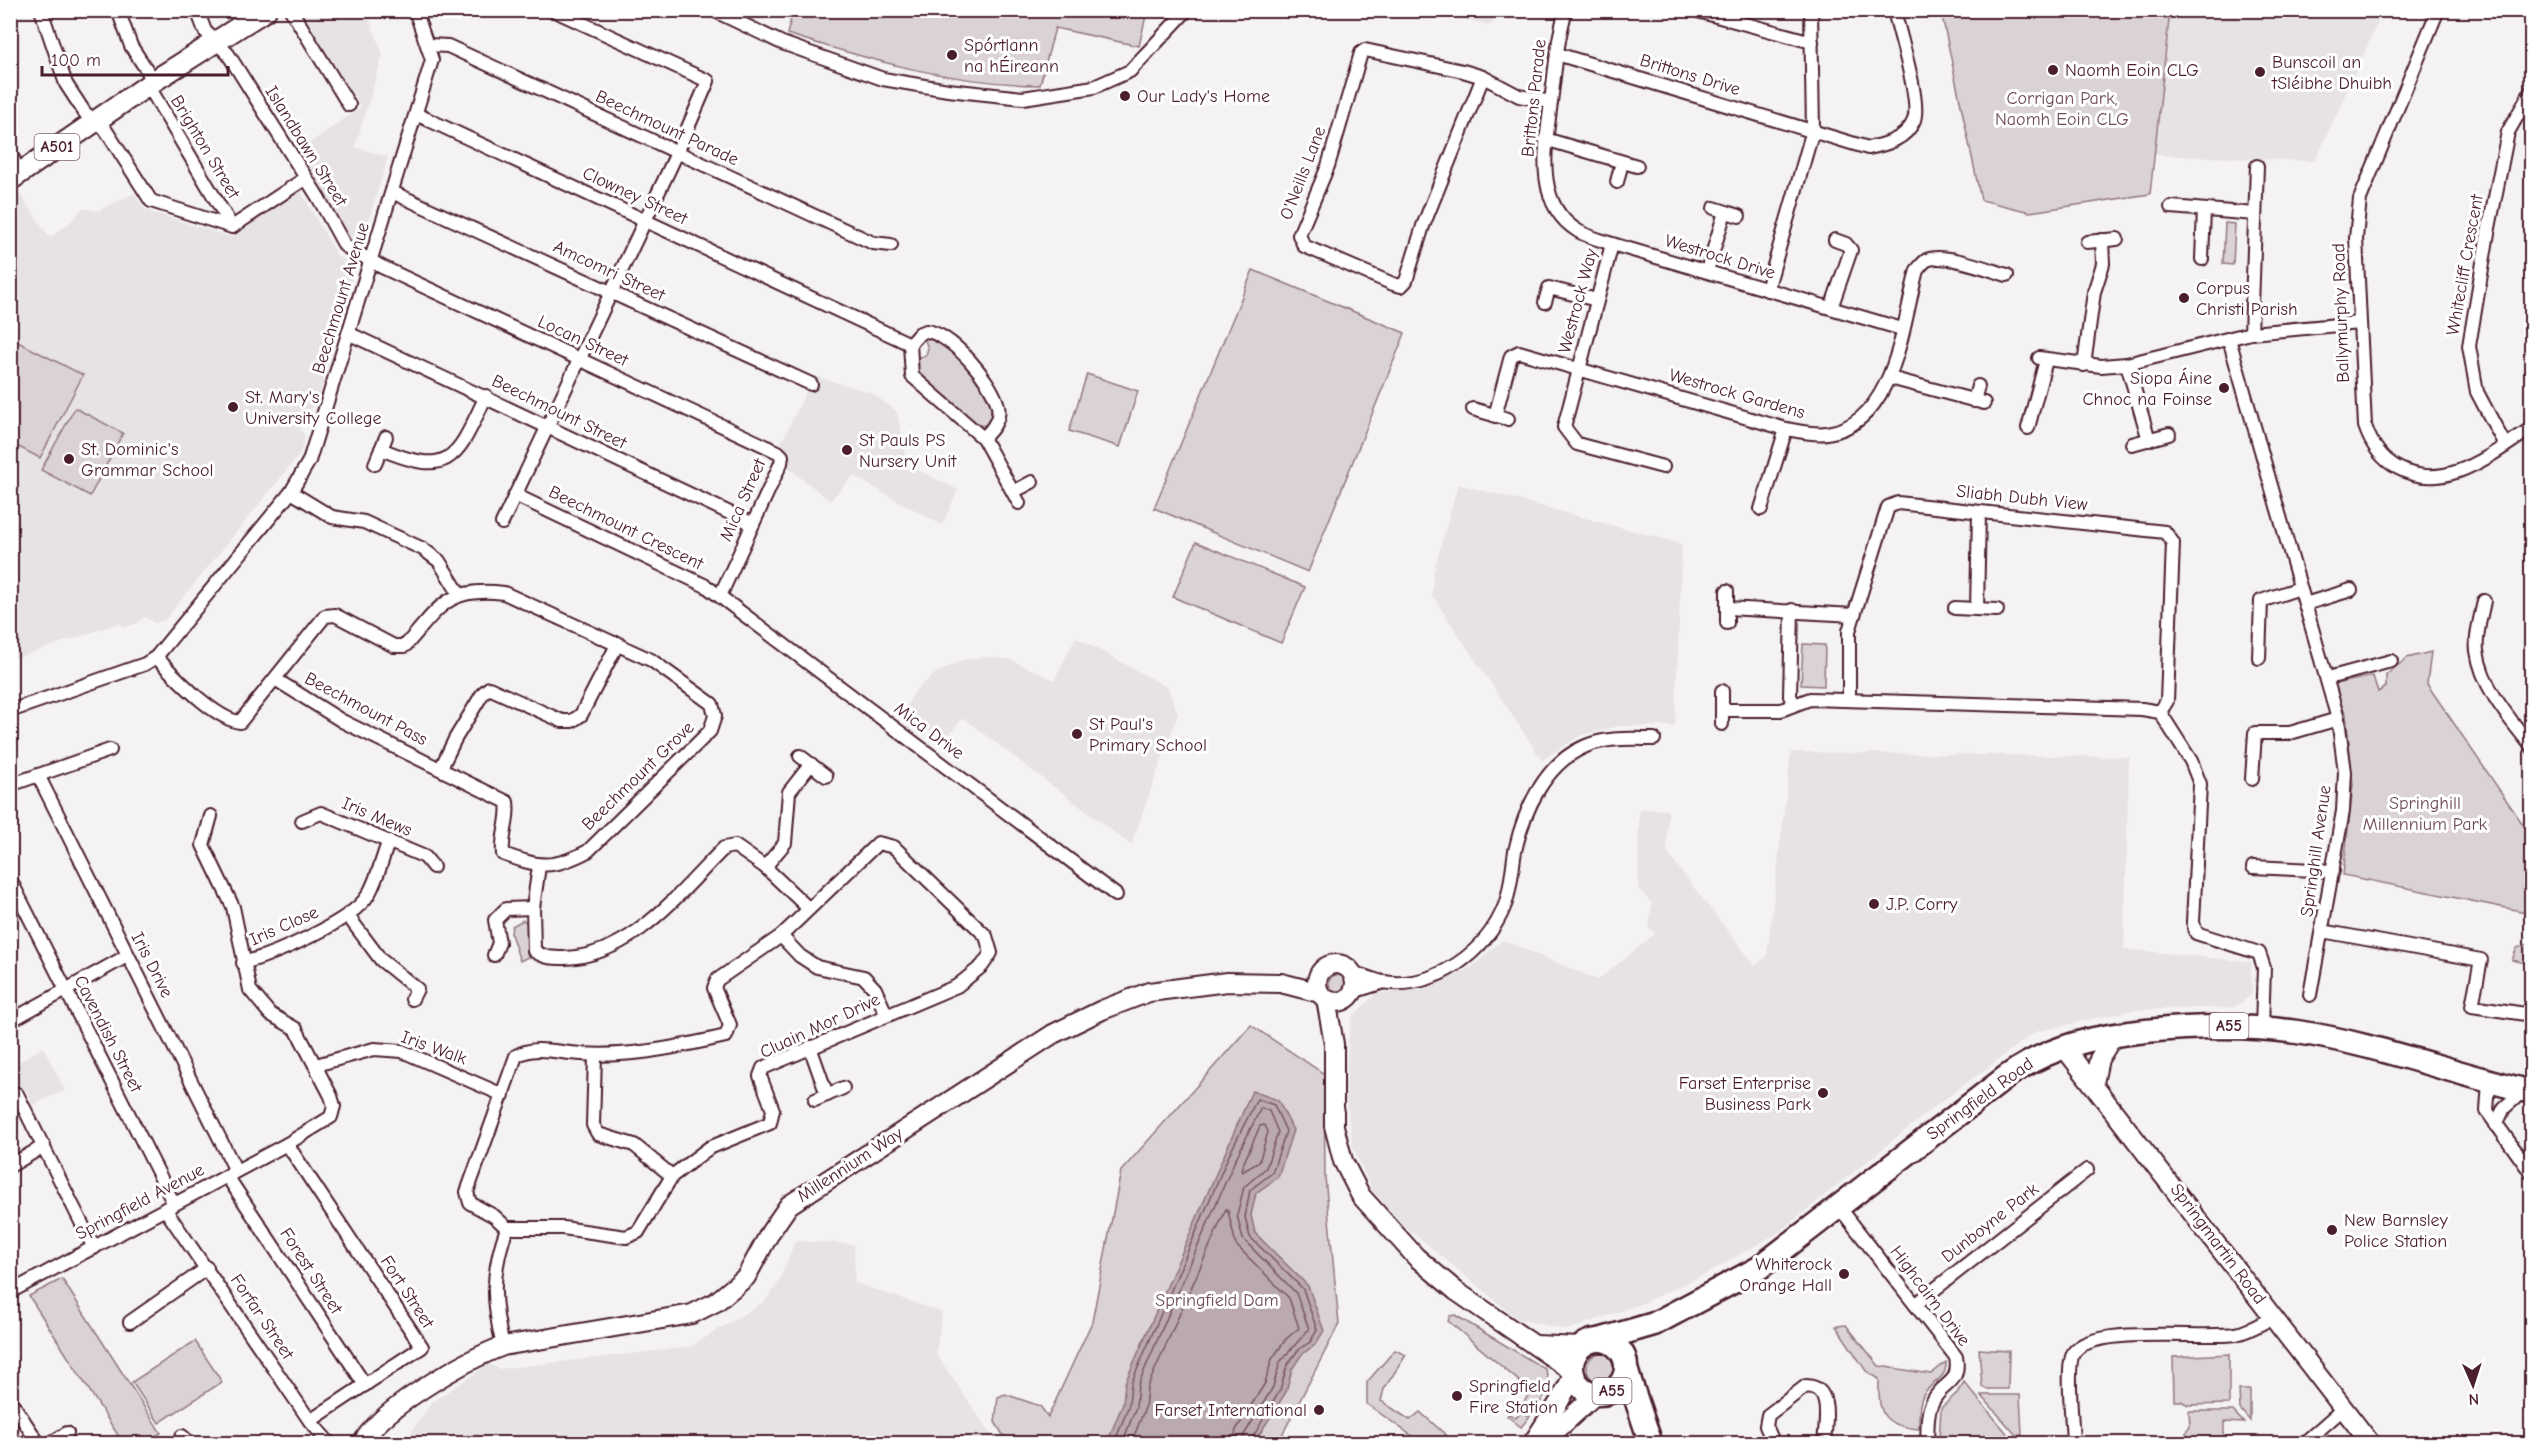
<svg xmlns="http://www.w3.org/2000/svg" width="2542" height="1454" font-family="'Comic Neue',sans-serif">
  <rect width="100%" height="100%" fill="#f4f2f2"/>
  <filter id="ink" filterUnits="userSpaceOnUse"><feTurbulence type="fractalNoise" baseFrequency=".0167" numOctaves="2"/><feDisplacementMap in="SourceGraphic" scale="12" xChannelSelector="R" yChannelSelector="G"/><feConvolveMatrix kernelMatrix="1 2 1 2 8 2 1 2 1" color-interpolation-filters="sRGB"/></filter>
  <g filter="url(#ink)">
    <!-- built -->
    <g fill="#e7e2e3">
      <path d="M304 10 366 11 383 54 355 147 388 157 362 242 346 238 297 152 361 107 300 12Z"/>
      <path d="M1425 11H1496L1491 25Z"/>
      <path d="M2171 11H2383L2315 161 2154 155Z"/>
      <path d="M301 192 338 257 355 266 317 404 305 414 299 426 305 438 299 455 164 621 154 623 145 617 137 623 124 628 119 623 11 660V198L19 193 50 238 75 218 82 208 98 211 134 193 145 210 230 237Z"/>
      <path d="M814 376 872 393 897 412 908 465 958 490 942 525 853 476 830 501 789 468 791 454 781 443Z"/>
      <path d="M1458 484 1682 544 1675 726H1619L1581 735 1542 760 1432 595 1433 574Z"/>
      <path d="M1076 637 1168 688 1178 714 1131 845 963 718 943 742 904 710 916 690 936 673 963 660 984 657 1009 659 1054 680Z"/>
      <path d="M1791 752 2129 757 2124 949 2251 962 2252 994 2235 1007 2132 1010 2035 1032 1933 1108 1779 1232 1706 1274 1638 1305 1567 1330 1518 1319 1401 1223 1372 1190 1353 1147 1346 1098 1348 1040 1352 1017 1377 993 1422 990 1471 968 1502 940 1598 980 1655 934 1649 927 1652 904 1638 888 1639 809 1668 810 1667 853 1755 966 1767 956Z"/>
      <path d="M43 1047 65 1090 33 1105 27 1091 22 1087 11 1097V1067Z"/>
      <path d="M795 1241 854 1244 855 1283 942 1312 936 1354 997 1443H404L431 1403 489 1364 499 1369 690 1347 765 1301 778 1284Z"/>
    </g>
    <!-- green -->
    <g fill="#dbd2d5" stroke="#927880" stroke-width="1.5">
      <path d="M793 11 794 10 1147 11 1139 46 1055 28 1040 85C952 84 870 60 787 34Z"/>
      <path d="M1941 11H2170L2150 194 2030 212 1981 200Z"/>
      <path d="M2225 223 2235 224 2233 265 2223 264Z"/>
      <path d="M1253 270 1405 333 1308 572 1154 508Z"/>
      <path d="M929 337C952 343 1008 402 986 425L975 426 916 371 915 359 926 355 928 348 924 338Z"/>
      <path d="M10 338 83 375 40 458 11 443Z"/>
      <path d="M1087 374 1138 391 1120 447 1069 431Z"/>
      <path d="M75 408 123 433 90 496 41 470Z"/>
      <path d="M1196 542 1305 587 1281 643 1173 597Z"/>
      <path d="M1803 644 1825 645 1824 686 1801 685Z"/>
      <path d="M2431 652 2427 684 2524 826 2531 832V913L2343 875 2353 785 2346 714 2330 685 2373 676 2378 692 2386 687V675L2407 658Z"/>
      <path d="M523 920 527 922 528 957 520 961 511 934 512 926Z"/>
      <path d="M2531 943V964L2512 960 2517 948Z"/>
      <circle cx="1337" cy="983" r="8"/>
      <path d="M1251 1025 1324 1074 1325 1177 1339 1324 1278 1443H1008L995 1422 998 1397 1005 1394 1040 1406 1048 1417 1092 1322 1121 1171Z"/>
      <path d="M62 1279 161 1433 143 1443H123L29 1296Z"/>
      <path d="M1455 1315 1545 1369C1554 1387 1543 1399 1532 1413L1523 1404 1528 1395 1520 1382 1448 1321 1450 1316Z"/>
      <path d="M1846 1325 1879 1366 1931 1374 1946 1362C1947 1378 1934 1381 1925 1392 1918 1401 1919 1418 1919 1429 1883 1426 1878 1415 1879 1379L1866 1371 1836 1326Z"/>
      <path d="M195 1341 222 1382 159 1423 132 1382Z"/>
      <path d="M1979 1349 2009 1351 2008 1389H1986L1982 1386Z"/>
      <path d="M1395 1350 1406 1355 1384 1389 1381 1401 1410 1420 1420 1412 1455 1443H1422L1367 1404V1382Z"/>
      <circle cx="1602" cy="1368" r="15"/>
      <path d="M2229 1354V1404L2188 1405 2181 1401H2174L2173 1357Z"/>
      <path d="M1964 1382 2015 1443 1939 1441 1941 1408 1957 1393Z"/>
      <path d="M2239 1390H2250V1421L2240 1409Z"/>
      <path d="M1981 1395H2020L2022 1435H2016Z"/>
      <path d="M2189 1411H2233L2244 1423 2224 1422V1438H2212L2211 1443H2186V1432L2190 1427Z"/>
      <path d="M1521 1412 1530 1416 1521 1427 1507 1416 1509 1414 1516 1418Z"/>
    </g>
    <!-- water -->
    <path fill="#baa9ae" stroke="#8d727a" stroke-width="1.5" d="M1252 1091 1278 1100 1293 1130 1278 1177 1256 1193 1251 1215 1255 1233 1308 1286 1324 1331 1314 1346 1302 1354 1292 1369 1286 1392 1254 1443H1107L1123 1403 1125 1383Z"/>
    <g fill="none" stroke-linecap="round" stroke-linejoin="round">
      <!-- shore -->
      <g stroke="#77565f" stroke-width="1.5">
        <path d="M1265 1125 1268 1132 1259 1162 1242 1172 1241 1169 1260 1126Z"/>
        <path d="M1114 1444 1129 1405 1131 1384 1228 1157 1257 1099 1274 1105 1286 1131 1272 1173 1250 1190 1245 1217 1250 1237 1303 1289 1317 1330 1310 1342 1298 1350 1287 1366 1280 1390 1249 1444"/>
        <path d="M1122 1444 1136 1407 1138 1385 1235 1160 1261 1108 1269 1111 1278 1132 1266 1168 1244 1187 1237 1215 1243 1239 1296 1293 1309 1329 1280 1362 1273 1387 1244 1435 1242 1444"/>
        <path d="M1131 1444 1145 1408 1147 1388 1226 1209 1228 1211 1236 1245 1289 1298 1299 1328 1286 1339 1272 1359 1265 1383 1236 1430 1233 1444"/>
      </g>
      <!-- street casing -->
      <g stroke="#4a1f2b" stroke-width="16">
        <g id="street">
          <path d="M41 10 66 84 85 113 105 129 151 201 232 227 306 178"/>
          <path d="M118 10 131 46 154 81"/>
          <path d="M197 10 205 31 228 54 318 197 345 246 382 267 778 452 782 456 781 463 720 596"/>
          <path d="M291 10 349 105"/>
          <path d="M713 10 782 43 883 79 948 90 1023 98 1094 87 1130 71 1187 10"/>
          <path d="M1566 10C1557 40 1555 71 1551 102 1546 144 1533 204 1578 231 1588 237 1601 240 1612 244L1902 329"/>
          <path d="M1694 10 1812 42"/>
          <path d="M2438 10 2360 199 2356 238 2365 426C2371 444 2381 459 2398 468 2446 494 2493 453 2532 428"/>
          <path d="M428 45 448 46 873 243 891 245"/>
          <path d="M1557 54 1868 148C1885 145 1907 139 1914 120 1921 101 1899 33 1894 10"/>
          <path d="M1483 77 1423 226 1406 281 1401 286 1393 284 1304 246 1299 235 1328 166 1361 53 1365 50 1463 71 1483 77 1519 96 1551 102"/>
          <path d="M148 85 232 227"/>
          <path d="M416 114 910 344"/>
          <path d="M1545 139 1637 166"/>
          <path d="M1617 182 1622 162"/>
          <path d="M392 192 811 384"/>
          <path d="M2171 207 2255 214"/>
          <path d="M1714 208 1739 216"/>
          <path d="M2087 242 2117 239"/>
          <path d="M1612 244 1564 427 1577 444 1663 467"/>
          <path d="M2202 259 2204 210"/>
          <path d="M1707 271 1725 212"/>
          <path d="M1767 290 1813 130 1811 10"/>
          <path d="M1545 302 1549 288 1597 300"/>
          <path d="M1831 308 1851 250 1846 244 1835 240"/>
          <path d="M926 331C952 334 992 381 998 406 1001 419 992 430 983 438L912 376 910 344 920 333Z"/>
          <path d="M2251 333 2257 166"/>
          <path d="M350 334 753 524"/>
          <path d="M2229 339 2338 719 2345 772 2343 811 2310 995"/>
          <path d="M2039 358 2101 366 2127 364 2251 333 2359 323"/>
          <path d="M2127 364 2149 440"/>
          <path d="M2084 365 2094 292 2103 264 2102 240"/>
          <path d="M1890 378 1984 403"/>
          <path d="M1974 401 1978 386"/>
          <path d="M1473 409 1508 419"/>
          <path d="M1495 416 1511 356 1519 352 1786 429C1799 431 1813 435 1827 433 1895 424 1903 323 1917 270 1920 267 1923 262 1927 260 1943 252 1990 270 2007 275"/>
          <path d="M2028 428 2046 360"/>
          <path d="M983 438 1019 503"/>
          <path d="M2132 444 2169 434"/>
          <path d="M2505 445 2477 392 2469 346 2488 233 2508 132 2532 90"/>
          <path d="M381 449C452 479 457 457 486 396"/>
          <path d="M375 464 386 437"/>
          <path d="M291 492 332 517 364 522 423 549 439 561 460 595"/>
          <path d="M1013 492 1032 482"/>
          <path d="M515 495 706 586 1116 895"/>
          <path d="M1761 509 1786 429"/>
          <path d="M502 523 677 153 708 81 553 10"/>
          <path d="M2484 601C2481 617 2475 635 2477 651 2482 688 2510 719 2532 747"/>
          <path d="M2305 604 2351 590"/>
          <path d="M1727 608 1854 615"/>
          <path d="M1955 608 1997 610"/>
          <path d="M1977 609 1979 512"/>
          <path d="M1792 610 1790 696 1794 704"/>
          <path d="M1727 623V591"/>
          <path d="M156 657C175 676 214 719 240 722L325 616 335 615 394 646H405C439 608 447 586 504 593L651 660 712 704 715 716 710 731 588 851C552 870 540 867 503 854 501 836 510 820 507 802L342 721 275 679"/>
          <path d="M2259 658 2261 601 2300 588"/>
          <path d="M2328 678 2391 661"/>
          <path d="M1722 691V724"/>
          <path d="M1849 700V631L1888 507 1898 503 2165 532 2173 543 2167 701 2160 712"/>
          <path d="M1722 710H1781L1810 699 2142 709 2160 712 2191 761 2200 784 2193 922 2196 933 2259 953 2264 968 2262 1028"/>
          <path d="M10 711 145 664 156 657 291 492 309 461 432 60 415 10"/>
          <path d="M800 756 826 776"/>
          <path d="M441 768 455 739 483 693 489 688 562 721H572L581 715 618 643"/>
          <path d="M38 775 236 1171"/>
          <path d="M2252 779 2255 733H2290L2338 719"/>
          <path d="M10 785 110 750"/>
          <path d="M302 821 321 813 425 857 433 867"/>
          <path d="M878 843 894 847 986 936 991 953 982 966 957 986 763 1068 760 1076 773 1110 770 1123 709 1148 672 1176 638 1232 626 1237 563 1228H507L494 1216 470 1203 467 1192 516 1056C533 1046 551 1051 570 1053 623 1059 674 1048 726 1036L730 1025 714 988 717 980 781 936Z"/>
          <path d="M539 866 533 908 534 951C545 958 552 958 565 958 632 956 679 893 724 848L735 846 765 867 808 908"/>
          <path d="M765 867 785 843 789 792 811 764"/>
          <path d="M2253 867 2333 871"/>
          <path d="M10 879 174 1204"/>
          <path d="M348 916 381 960 417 989 412 999"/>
          <path d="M2322 931 2481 960 2472 1006 2532 1015"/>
          <path d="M781 936 800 956 817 967 864 977 875 989 886 1014"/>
          <path d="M494 955 499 943 495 920 506 909 533 908"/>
          <path d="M243 963C273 955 352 922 368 895 377 880 382 859 388 843"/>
          <path d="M1353 973C1363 975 1373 980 1383 982 1435 990 1487 952 1505 905 1511 889 1512 869 1515 851 1524 810 1545 763 1586 746 1607 737 1631 739 1654 739"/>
          <path d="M1352 992 1384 982"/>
          <path d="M10 1021 127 956"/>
          <path d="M810 1047 827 1095"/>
          <path d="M595 1056 593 1125 598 1134 634 1145 672 1176"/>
          <path d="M316 1065 374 1049 402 1051 503 1095"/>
          <path d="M2489 1081 2487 1111 2532 1174"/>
          <path d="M17 1094 94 1248"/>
          <path d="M815 1100 843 1088"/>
          <path d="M2496 1125 2504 1108 2524 1090"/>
          <path d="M287 1144 422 1347 310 1421"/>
          <path d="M10 1166 44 1146"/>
          <path d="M227 1176 365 1385"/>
          <path d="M1839 1207 1956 1357C1961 1385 1942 1382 1933 1401 1926 1413 1928 1430 1927 1444"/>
          <path d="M165 1209 310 1421 330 1444"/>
          <path d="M10 1292 287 1144 331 1117 334 1106 331 1096 296 1029 270 1014 250 990 233 907 203 845 211 816"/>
          <path d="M1916 1304 2087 1170"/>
          <path d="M130 1322 207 1268"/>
          <path d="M503 1346C492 1301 491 1272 507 1228"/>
          <path d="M10 1400 39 1444"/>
          <path d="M182 1436 191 1444"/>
          <path d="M49 1444 67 1433"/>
          <path d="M1774 1444 1766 1426 1768 1415 1806 1386C1834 1387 1825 1424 1824 1444"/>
          <path d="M2073 1444C2073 1425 2065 1365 2074 1352 2093 1325 2202 1339 2236 1334 2248 1332 2262 1323 2274 1317"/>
          <path d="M2303 1444 2345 1407"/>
        </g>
      </g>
      <!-- secondary casing -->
      <g stroke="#4a1f2b" stroke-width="22">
        <g id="secondary">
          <path d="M10 159 17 175"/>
          <circle cx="1336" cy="983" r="19"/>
          <path d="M1326 999 1334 1044V1126L1343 1161 1361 1196 1416 1257 1456 1291 1572 1371"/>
          <path d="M2063 1046 2371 1444"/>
          <path d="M2094 1083 2099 1059 2114 1035"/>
          <path d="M1536 1345 1580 1347"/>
          <path d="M362 1444C379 1409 466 1360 503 1346L692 1314 716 1302 746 1277 771 1231 789 1205 1053 1034 1102 1010 1149 992 1227 982 1281 983 1320 993"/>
          <path d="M1532 1444 1559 1402 1573 1376"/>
          <path d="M1542 1444 1596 1394"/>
        </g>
      </g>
      <!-- primary casing -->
      <g stroke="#4a1f2b" stroke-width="24">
        <path id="primary" d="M10 180 154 81 266 10"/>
      </g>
      <!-- highway casing -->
      <g stroke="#4a1f2b" stroke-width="27">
        <g id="highway">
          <circle cx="1599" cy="1367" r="27"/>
          <path d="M1599 1340 1654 1324 1759 1268 2009 1075C2051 1046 2096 1036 2146 1031 2197 1026 2247 1025 2297 1032 2373 1043 2455 1074 2532 1092"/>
          <path d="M1626 1369 1651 1444"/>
        </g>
      </g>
      <!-- street -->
      <use href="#street" stroke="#fff" stroke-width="12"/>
      <!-- secondary -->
      <use href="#secondary" stroke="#fff" stroke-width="18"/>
      <!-- primary -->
      <use href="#primary" stroke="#fff" stroke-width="20"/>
      <!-- highway -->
      <use href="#highway" stroke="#fff" stroke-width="22"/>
    </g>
  </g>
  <!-- markers -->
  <g fill="#4a1f2b" stroke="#fff" stroke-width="2">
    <circle cx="952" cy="55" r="6"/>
    <circle cx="2053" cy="70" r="6"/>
    <circle cx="2260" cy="72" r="6"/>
    <circle cx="1125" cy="96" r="6"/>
    <circle cx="2184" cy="298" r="6"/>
    <circle cx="2224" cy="388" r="6"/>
    <circle cx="233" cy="407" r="6"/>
    <circle cx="847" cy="450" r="6"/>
    <circle cx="69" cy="459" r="6"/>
    <circle cx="1077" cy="734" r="6"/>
    <circle cx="1874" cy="904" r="6"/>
    <circle cx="1823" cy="1093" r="6"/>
    <circle cx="2332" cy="1230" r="6"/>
    <circle cx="1844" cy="1274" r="6"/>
    <circle cx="1457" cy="1396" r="6"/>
    <circle cx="1319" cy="1410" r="6"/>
  </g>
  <g text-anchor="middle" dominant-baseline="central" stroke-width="6" stroke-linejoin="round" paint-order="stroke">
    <!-- shield labels -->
    <g fill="#fff" stroke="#80626b" stroke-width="1.5">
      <rect x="34.5" y="134" width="45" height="26" rx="4.5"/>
      <rect x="2209.5" y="1013" width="39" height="26" rx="4.5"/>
      <rect x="1592.5" y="1378" width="39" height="26" rx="4.5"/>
    </g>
    <g font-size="16" font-weight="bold" fill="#4a1f2b">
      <text x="57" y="147">A501</text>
      <text x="2229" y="1026">A55</text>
      <text x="1612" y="1391">A55</text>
    </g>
    <!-- poi labels -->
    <g font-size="18" fill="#4a1f2b" stroke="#fff" text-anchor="start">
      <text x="964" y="45">Spórtlann<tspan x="964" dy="21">na hÉireann</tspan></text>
      <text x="2272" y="62">Bunscoil an<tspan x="2272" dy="21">tSléibhe Dhuibh</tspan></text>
      <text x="2065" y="70">Naomh Eoin CLG</text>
      <text x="1137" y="96">Our Lady's Home</text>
      <text x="2196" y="288">Corpus<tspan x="2196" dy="21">Christi Parish</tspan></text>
      <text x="2212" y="378" text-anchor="end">Siopa Áine<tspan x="2212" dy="21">Chnoc na Foinse</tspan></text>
      <text x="245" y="397">St. Mary's<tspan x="245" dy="21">University College</tspan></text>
      <text x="859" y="440">St Pauls PS<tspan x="859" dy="21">Nursery Unit</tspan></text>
      <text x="81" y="449">St. Dominic's<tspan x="81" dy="21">Grammar School</tspan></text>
      <text x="1089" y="724">St Paul's<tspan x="1089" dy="21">Primary School</tspan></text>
      <text x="1886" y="904">J.P. Corry</text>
      <text x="1811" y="1083" text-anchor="end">Farset Enterprise<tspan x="1811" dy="21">Business Park</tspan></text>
      <text x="2344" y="1220">New Barnsley<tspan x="2344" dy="21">Police Station</tspan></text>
      <text x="1832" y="1264" text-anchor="end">Whiterock<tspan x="1832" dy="21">Orange Hall</tspan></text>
      <text x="1469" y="1386">Springfield<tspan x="1469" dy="21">Fire Station</tspan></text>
      <text x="1307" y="1410" text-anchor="end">Farset International</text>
    </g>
    <!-- street labels -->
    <g font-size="18" fill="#4a1f2b" stroke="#fff">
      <text transform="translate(1690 75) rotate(17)">Brittons Drive</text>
      <text transform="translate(1534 98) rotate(-84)">Brittons Parade</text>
      <text transform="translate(667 128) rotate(25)">Beechmount Parade</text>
      <text transform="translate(306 146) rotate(58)">Islandbawn Street</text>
      <text transform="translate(205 147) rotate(59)">Brighton Street</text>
      <text transform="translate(1303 173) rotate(-69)">O'Neills Lane</text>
      <text transform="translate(635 196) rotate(25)">Clowney Street</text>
      <text transform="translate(1720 257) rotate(17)">Westrock Drive</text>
      <text transform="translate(2465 265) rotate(-80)">Whitecliff Crescent</text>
      <text transform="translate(609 271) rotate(25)">Amcomri Street</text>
      <text transform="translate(341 298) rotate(-73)">Beechmount Avenue</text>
      <text transform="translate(1578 301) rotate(-75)">Westrock Way</text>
      <text transform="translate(2341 313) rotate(-92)">Ballymurphy Road</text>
      <text transform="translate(583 341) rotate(25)">Locan Street</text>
      <text transform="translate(1737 394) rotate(16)">Westrock Gardens</text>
      <text transform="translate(559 412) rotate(26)">Beechmount Street</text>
      <text transform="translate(2022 498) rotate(6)">Sliabh Dubh View</text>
      <text transform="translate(743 500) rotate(-66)">Mica Street</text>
      <text transform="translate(626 528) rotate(26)">Beechmount Crescent</text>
      <text transform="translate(366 709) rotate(28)">Beechmount Pass</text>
      <text transform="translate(929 731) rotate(37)">Mica Drive</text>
      <text transform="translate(638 776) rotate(-44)">Beechmount Grove</text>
      <text transform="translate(377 817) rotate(23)">Iris Mews</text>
      <text transform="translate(2316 851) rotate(-82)">Springhill Avenue</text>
      <text transform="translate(284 926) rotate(-24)">Iris Close</text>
      <text transform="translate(152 965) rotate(63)">Iris Drive</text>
      <text transform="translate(820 1026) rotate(-25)">Cluain Mor Drive</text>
      <text transform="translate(108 1034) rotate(63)">Cavendish Street</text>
      <text transform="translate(434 1048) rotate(20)">Iris Walk</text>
      <text transform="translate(1980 1099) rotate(-36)">Springfield Road</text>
      <text transform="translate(850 1165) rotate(-33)">Millennium Way</text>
      <text transform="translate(140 1202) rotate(-28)">Springfield Avenue</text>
      <text transform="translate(1990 1223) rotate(-38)">Dunboyne Park</text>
      <text transform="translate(2218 1244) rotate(53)">Springmartin Road</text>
      <text transform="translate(311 1271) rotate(57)">Forest Street</text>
      <text transform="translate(407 1292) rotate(57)">Fort Street</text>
      <text transform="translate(1930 1296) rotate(53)">Highcairn Drive</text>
      <text transform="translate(262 1317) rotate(56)">Forfar Street</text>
    </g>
    <!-- park labels -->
    <g font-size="18" fill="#6e4c56" stroke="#fff">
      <text x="2062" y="98">Corrigan Park,<tspan x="2062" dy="21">Naomh Eoin CLG</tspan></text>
      <text x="2425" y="803">Springhill<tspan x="2425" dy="21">Millennium Park</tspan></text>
      <text x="1217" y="1300">Springfield Dam</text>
    </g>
  </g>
  <!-- margin -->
  <rect width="2542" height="1454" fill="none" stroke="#fff" stroke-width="36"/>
  <rect x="18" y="18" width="2506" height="1418" fill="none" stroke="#4a1f2b" stroke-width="2" filter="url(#ink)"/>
  <!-- north arrow -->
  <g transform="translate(2473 1385) rotate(177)" stroke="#ffffff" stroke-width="4.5" paint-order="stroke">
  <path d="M0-4.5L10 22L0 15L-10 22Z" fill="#4a1f2b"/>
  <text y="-9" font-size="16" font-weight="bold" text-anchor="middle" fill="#4a1f2b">N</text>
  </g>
  <!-- scale -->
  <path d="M42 66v9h186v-9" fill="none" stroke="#4a1f2b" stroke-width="3"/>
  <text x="51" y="66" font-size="18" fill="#4a1f2b" stroke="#ffffff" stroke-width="4.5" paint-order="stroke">100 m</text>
</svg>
